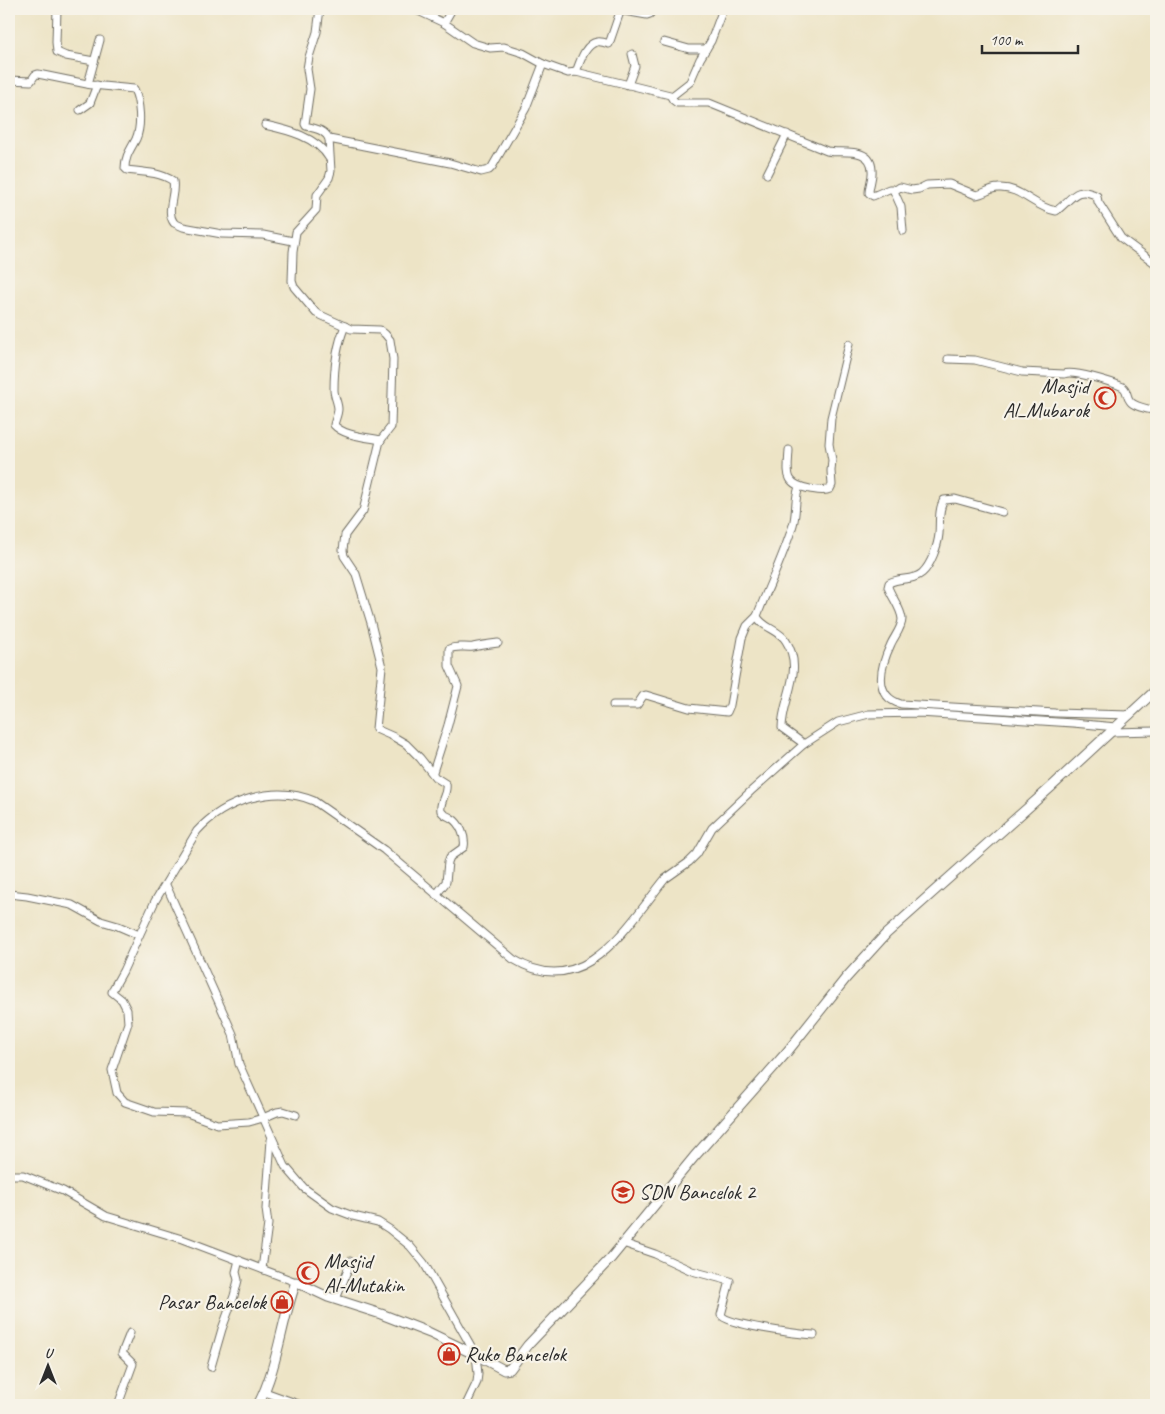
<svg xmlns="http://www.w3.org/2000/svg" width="1165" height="1414" font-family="Caveat,sans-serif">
  <rect width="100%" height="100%" fill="#f7f3e8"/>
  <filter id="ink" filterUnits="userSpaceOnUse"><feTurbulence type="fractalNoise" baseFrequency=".02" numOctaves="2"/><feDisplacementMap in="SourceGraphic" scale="10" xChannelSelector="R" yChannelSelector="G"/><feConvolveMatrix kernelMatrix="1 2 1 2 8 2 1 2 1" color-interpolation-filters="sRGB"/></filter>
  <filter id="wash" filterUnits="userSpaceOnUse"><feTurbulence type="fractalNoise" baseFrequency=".0096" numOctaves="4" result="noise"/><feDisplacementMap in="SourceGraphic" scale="20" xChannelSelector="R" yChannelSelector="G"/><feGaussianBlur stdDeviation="1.12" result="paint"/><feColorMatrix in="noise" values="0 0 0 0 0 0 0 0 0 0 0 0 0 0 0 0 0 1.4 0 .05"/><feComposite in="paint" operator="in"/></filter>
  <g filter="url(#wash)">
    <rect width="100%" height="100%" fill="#ede4c6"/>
  </g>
  <g filter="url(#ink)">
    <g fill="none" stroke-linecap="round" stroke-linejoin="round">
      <!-- minor casing -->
      <g stroke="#6f6c61" stroke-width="9">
        <g id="minor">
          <path d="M57 9 56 42 57 52 66 56 94 61"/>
          <path d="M320 9 317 32 309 57 307 69 310 89 305 124 306 126C315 129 324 129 329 139L331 171 329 178 317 195 316 210 296 232 293 252 292 281 294 287 316 313 351 329 380 330 385 334 390 340 393 359 391 427 380 441 363 511 345 535 343 550 344 556 356 574 371 623 382 667 376 729 394 737 406 744 420 758 435 777 446 784C448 794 439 801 441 811 444 816 447 815 451 818 460 823 466 837 464 847L450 857 448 862 446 882 436 895"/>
          <path d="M414 9 444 23"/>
          <path d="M452 9 444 23 473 43 490 48 504 47 523 53 543 64"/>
          <path d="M664 42 689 49H706"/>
          <path d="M576 72 670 95 673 100 677 103H709L827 151C842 154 871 146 872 170 873 178 869 185 869 193L873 196 889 189H893L901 207 903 231"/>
          <path d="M9 80 31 81 35 75 38 74 92 85 134 89C140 102 142 125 136 139 131 149 125 156 125 168L127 170C143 172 159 172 173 181 176 195 165 211 174 223L183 227 222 234 263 235 293 241"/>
          <path d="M88 84 100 40"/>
          <path d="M628 85 635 66 632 54"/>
          <path d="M672 96 690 82 700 59 711 41 723 9"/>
          <path d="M80 110 90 103 97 85"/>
          <path d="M265 125C288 130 317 137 329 158"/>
          <path d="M329 139 450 163 481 172 489 170 492 167 526 108 543 64 568 73 576 72C580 62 585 44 597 42 601 41 606 43 609 44L620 12 624 11 647 15 650 14 653 9"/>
          <path d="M767 174 787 134"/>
          <path d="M894 191 900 187 912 190 919 189 927 185 949 184 976 195C984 194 990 188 998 188 1020 186 1035 208 1056 211 1071 201 1075 184 1097 196L1098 202 1121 238 1156 264"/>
          <path d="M345 326C337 345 334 369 334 390 334 396 338 403 338 409 338 414 335 420 334 425 344 436 366 437 381 440"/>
          <path d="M948 359 975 360 1022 372 1064 374C1073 370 1112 382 1123 387 1128 391 1126 396 1130 401 1134 407 1149 409 1156 411"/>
          <path d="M789 450C788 473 783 484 810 489 817 490 824 492 830 489L832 485 831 471 832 460 829 444 831 418 849 344"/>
          <path d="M799 487C794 500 797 512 793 525 783 557 769 585 757 616 762 628 779 629 786 641 805 670 782 699 782 728L804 744"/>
          <path d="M1002 512 955 499 944 500C938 509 940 523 939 534 938 545 931 565 922 573 913 581 899 577 889 583L888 587C892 598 901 608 902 619 902 628 894 637 891 644 881 665 872 696 901 704L1055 713 1130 715"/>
          <path d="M613 705H637L643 696 646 695 689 708 727 712 730 705 742 638 747 626 757 616"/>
          <path d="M1112 732 1156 731"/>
          <path d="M433 772 448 725 458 686 449 666V649C457 645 465 648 473 647 482 645 490 644 498 643"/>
          <path d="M166 885 233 1034 239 1064 285 1166 304 1188 332 1208 353 1216 378 1222 389 1229 410 1246 424 1263 476 1355 478 1374 477 1382 466 1405"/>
          <path d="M9 894 27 896 72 905 101 921 118 926 139 935"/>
          <path d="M296 1115 283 1111 277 1112 263 1118 249 1122 217 1124 187 1113 154 1112 125 1102 117 1093 112 1070 128 1023 127 1010 122 1000 112 992 113 989 123 971 155 901 197 831C225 800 275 784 314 801L384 850 513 959C584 1003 627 926 665 879L689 862 697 854 712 828 751 791 804 744 838 722 869 714 919 713 1073 723 1116 727"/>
          <path d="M9 1175H23L63 1191 106 1216 182 1239 296 1282"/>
          <path d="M623 1243 655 1254 692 1271 730 1281 721 1315C727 1325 798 1334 814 1335"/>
          <path d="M262 1269 268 1224 266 1209 271 1140"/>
          <path d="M336 1299 347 1272 350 1261"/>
          <path d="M211 1367 222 1329 234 1296 238 1280 236 1272 239 1260"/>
          <path d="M265 1392 301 1405"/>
          <path d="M118 1405 133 1364 122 1353 130 1333"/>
        </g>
      </g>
      <!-- tertiary casing -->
      <g stroke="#6f6c61" stroke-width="11">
        <path id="tertiary" d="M258 1405C278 1367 281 1322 296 1282L328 1297 381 1314 430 1333 476 1355 504 1370 510 1369 528 1345 611 1258 694 1157 787 1052 846 978 886 934 1050 788 1156 690"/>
      </g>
      <!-- minor -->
      <use href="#minor" stroke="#fff" stroke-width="7"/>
      <!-- tertiary -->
      <use href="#tertiary" stroke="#fff" stroke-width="9"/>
    </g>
  </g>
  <!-- icons -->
  <defs>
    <g id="mosque-ring" transform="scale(1.125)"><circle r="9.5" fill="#f7f3e8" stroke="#c8321e" stroke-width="1.5"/><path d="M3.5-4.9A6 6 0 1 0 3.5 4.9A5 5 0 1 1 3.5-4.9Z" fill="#c8321e"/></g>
    <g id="school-ring" transform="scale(1.125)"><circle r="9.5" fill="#f7f3e8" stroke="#c8321e" stroke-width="1.5"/><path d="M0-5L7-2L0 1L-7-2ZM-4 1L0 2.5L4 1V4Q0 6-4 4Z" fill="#c8321e"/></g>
    <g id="shop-ring" transform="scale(1.125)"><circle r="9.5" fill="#f7f3e8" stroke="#c8321e" stroke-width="1.5"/><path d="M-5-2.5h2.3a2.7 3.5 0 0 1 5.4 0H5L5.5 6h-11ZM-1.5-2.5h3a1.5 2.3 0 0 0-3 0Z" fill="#c8321e"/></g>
  </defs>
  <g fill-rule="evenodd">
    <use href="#mosque-ring" x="1105" y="398"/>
    <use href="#school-ring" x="623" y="1192"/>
    <use href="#mosque-ring" x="308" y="1273"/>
    <use href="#shop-ring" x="282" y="1302"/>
    <use href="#shop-ring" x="449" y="1354"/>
  </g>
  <g text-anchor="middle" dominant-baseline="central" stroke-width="4.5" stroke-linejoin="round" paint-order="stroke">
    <!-- poi labels -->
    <g font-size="21" fill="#2b2b2b" stroke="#f7f3e8" text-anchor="start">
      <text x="1089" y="386" text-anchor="end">Masjid<tspan x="1089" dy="24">Al_Mubarok</tspan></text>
      <text x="639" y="1192">SDN Bancelok 2</text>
      <text x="324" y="1261">Masjid<tspan x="324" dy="24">Al-Mutakin</tspan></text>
      <text x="266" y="1302" text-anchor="end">Pasar Bancelok</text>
      <text x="465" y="1354">Ruko Bancelok</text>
    </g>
  </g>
  <!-- margin -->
  <rect width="1165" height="1414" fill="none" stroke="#f7f3e8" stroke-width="30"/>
  <!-- north arrow -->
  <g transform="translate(48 1366)" stroke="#f7f3e8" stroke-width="4" paint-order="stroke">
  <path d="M0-4L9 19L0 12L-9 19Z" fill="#2b2b2b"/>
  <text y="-8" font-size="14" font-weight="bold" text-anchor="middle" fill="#2b2b2b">U</text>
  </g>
  <!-- scale -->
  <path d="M982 45v8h96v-8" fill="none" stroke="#2b2b2b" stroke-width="2.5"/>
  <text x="990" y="45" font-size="15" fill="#2b2b2b" stroke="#f7f3e8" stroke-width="4" paint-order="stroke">100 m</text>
</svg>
